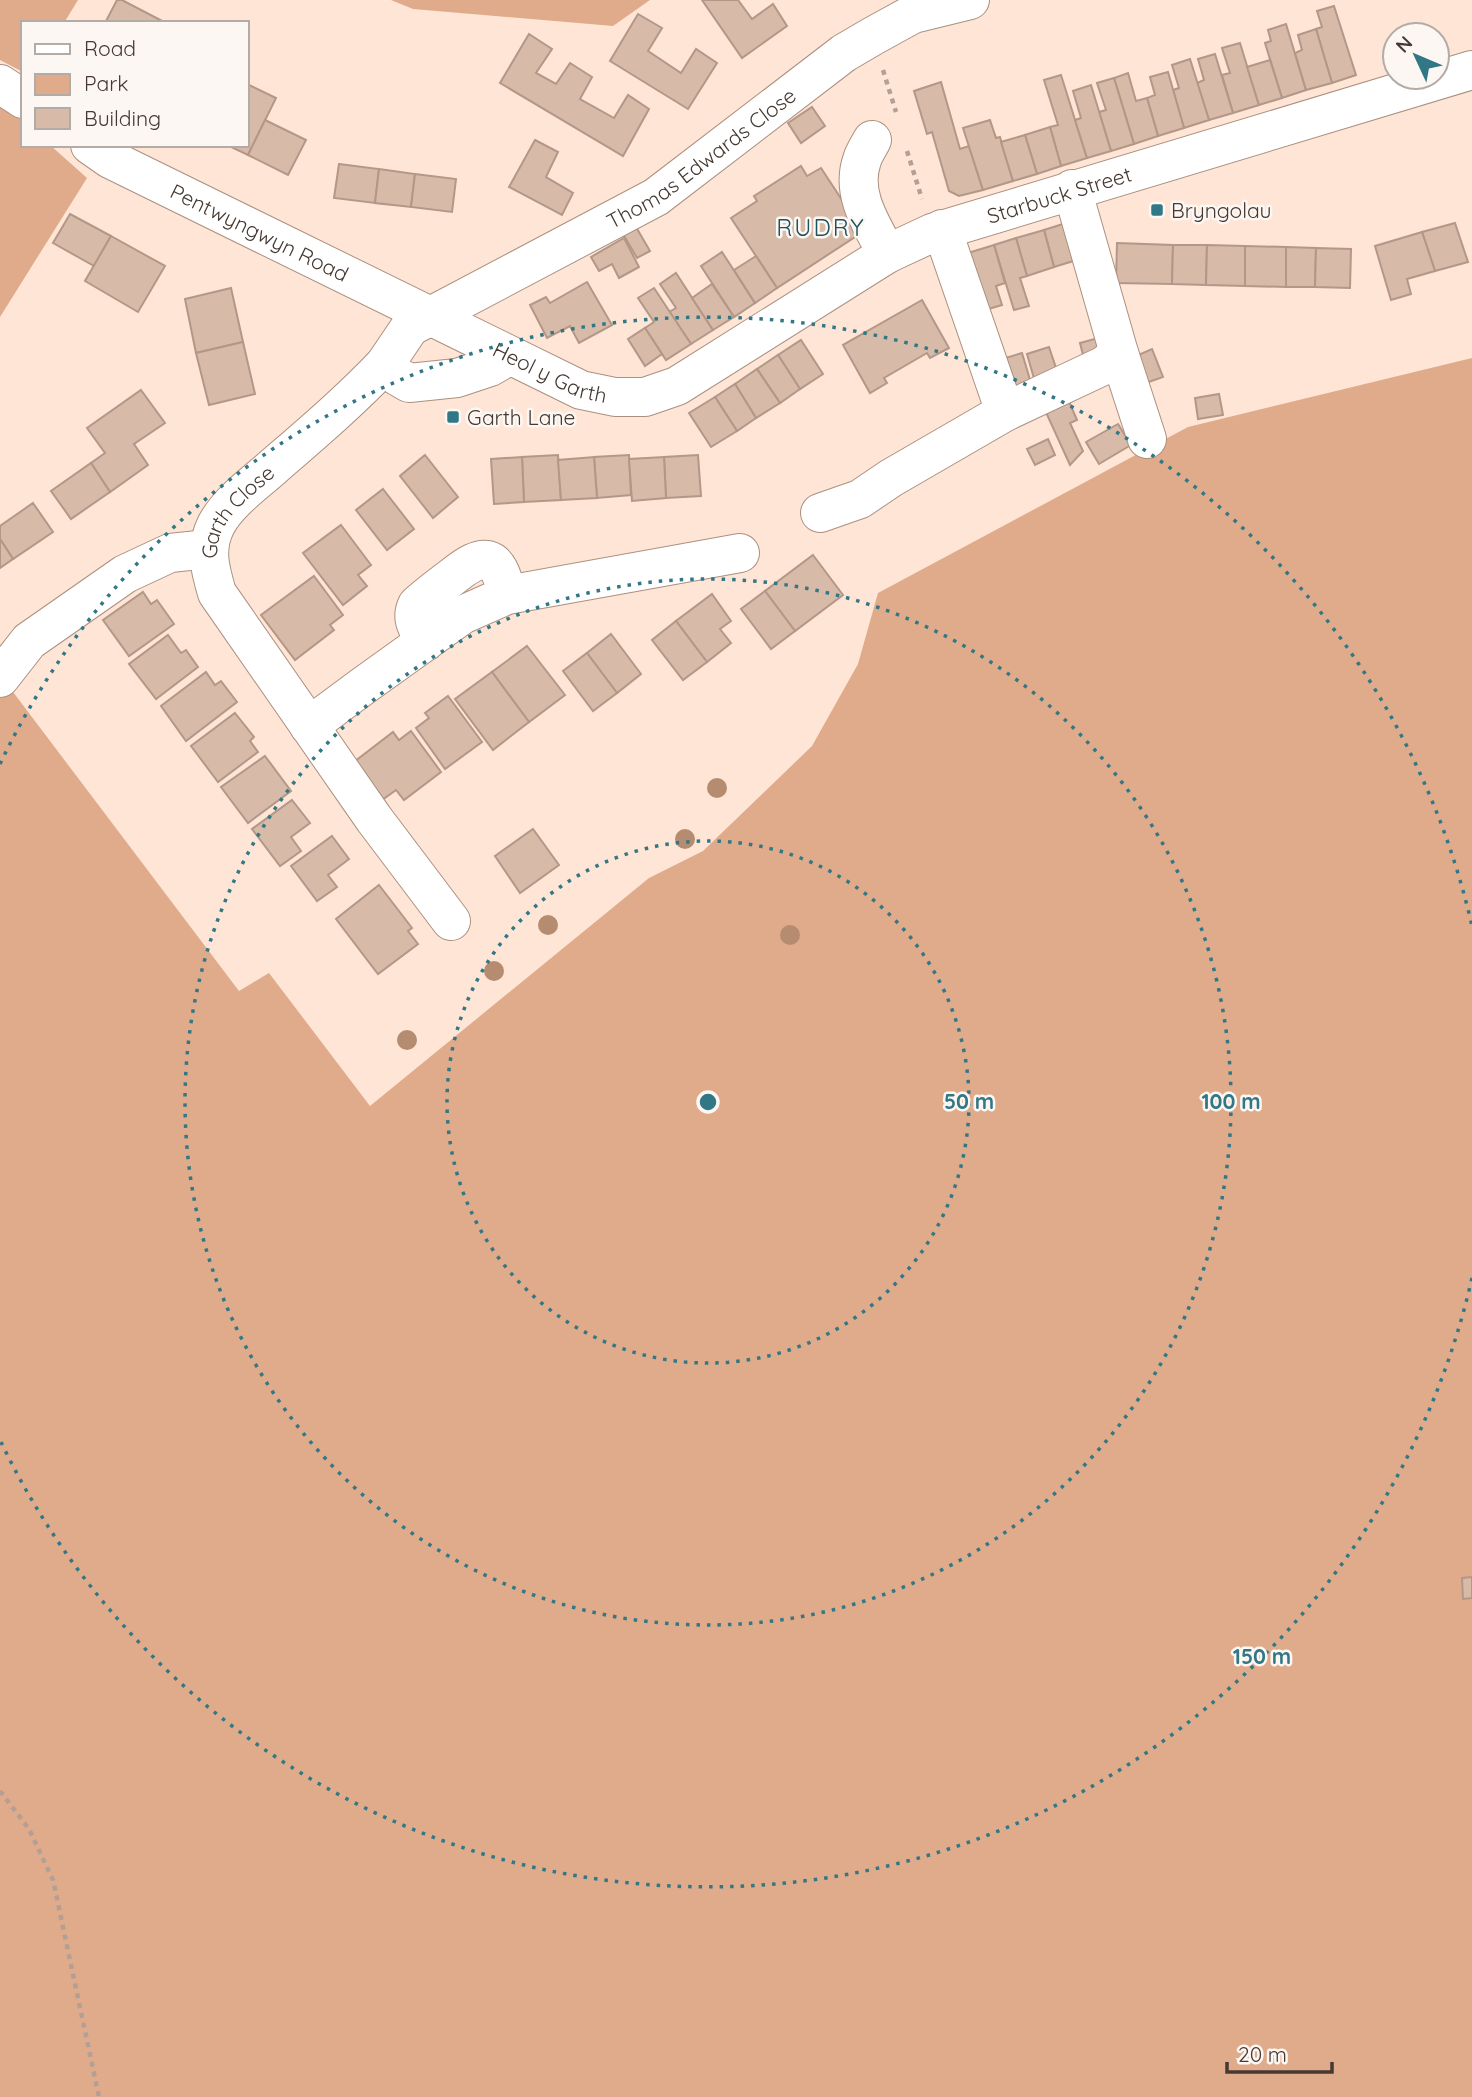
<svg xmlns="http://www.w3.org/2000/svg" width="1472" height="2097" font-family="Quicksand,sans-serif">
  <rect width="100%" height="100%" fill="#fee5d6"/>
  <!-- green -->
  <g fill="#e0ab8b">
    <path d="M0 0H78L64 23H23V72L0 60Z"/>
    <path d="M391 0H650L613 26 413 9Z"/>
    <path d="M0 106 12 112 23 122V145H50L87 178 0 317Z"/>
    <path d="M1472 358V2097H0V697L10 688 239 991 269 973 370 1106 649 878 703 851 812 746 858 664 878 593 1188 427Z"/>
  </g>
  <!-- building -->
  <g fill="#d8baa9" stroke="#b49786" stroke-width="2">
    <path d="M117 0H122L166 23H105Z"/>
    <path d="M702 0H738L752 19 773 4 787 26 742 58Z"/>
    <path d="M1334 6 1356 75 1332 83 1316 29 1322 27 1317 11Z"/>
    <path d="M638 14 662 28 648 51 681 73 696 49 717 63 688 109 610 61Z"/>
    <path d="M1286 24 1306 90 1282 98 1265 43 1271 41 1268 30Z"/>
    <path d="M1316 29 1332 83 1306 90 1295 53 1302 50 1298 35Z"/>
    <path d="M529 34 552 49 536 73 556 84 570 63 592 77 580 99 614 118 628 95 649 109 623 156 500 83Z"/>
    <path d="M1240 43 1259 105 1233 113 1222 75 1230 73 1222 48Z"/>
    <path d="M1215 54 1233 113 1209 120 1197 83 1204 80 1198 59Z"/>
    <path d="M1190 59 1209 120 1184 128 1173 90 1179 88 1172 65Z"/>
    <path d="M1270 60 1282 98 1259 105 1247 67Z"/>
    <path d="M1168 72 1184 128 1158 136 1147 98 1155 95 1150 77Z"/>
    <path d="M1128 73 1136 101 1147 98 1158 136 1134 144 1114 78Z"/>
    <path d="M1061 75 1087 158 1061 166 1050 127 1058 125 1044 80Z"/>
    <path d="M1114 78 1134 144 1111 151 1099 112 1106 110 1097 83Z"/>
    <path d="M941 82 960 149 969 146 983 190 959 196 949 191 932 132 927 134 914 91Z"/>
    <path d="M247 84 276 98 248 155 227 145H247Z"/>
    <path d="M1091 85 1111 151 1087 158 1075 120 1081 118 1073 91Z"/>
    <path d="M812 107 825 126 801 143 788 123Z"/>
    <path d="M265 120 306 140 288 175 248 155Z"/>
    <path d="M990 120 996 138 1000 137 1013 181 983 190 963 128Z"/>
    <path d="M1050 127 1061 166 1037 174 1025 135Z"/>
    <path d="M1025 135 1037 174 1013 181 1001 142Z"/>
    <path d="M535 140 558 152 546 177 573 193 562 215 509 187Z"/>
    <path d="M339 164 379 169 375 203 334 198Z"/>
    <path d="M801 166 807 176 821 168 859 226 855 237 777 288 731 218 757 201 754 196Z"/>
    <path d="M379 169 415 174 411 207 375 203Z"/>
    <path d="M415 174 456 179 452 212 411 207Z"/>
    <path d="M70 214 111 236 94 266 53 243Z"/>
    <path d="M1069 222 1080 259 1054 267 1044 230Z"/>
    <path d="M1455 223 1468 262 1435 271 1422 232Z"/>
    <path d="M636 227 650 251 637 258 623 234Z"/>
    <path d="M1044 230 1054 267 1027 276 1016 238Z"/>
    <path d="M1422 232 1435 271 1407 279 1411 294 1391 300 1375 246Z"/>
    <path d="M111 236 165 266 138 312 85 281Z"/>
    <path d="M624 238 639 267 619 278 612 264 599 271 591 257Z"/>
    <path d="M1016 238 1027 276 1020 278 1029 306 1014 310 994 245Z"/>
    <path d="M1117 243 1173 245 1172 284 1116 283Z"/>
    <path d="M994 245 1005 283 996 286 1002 305 985 310 968 253Z"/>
    <path d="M1173 245H1207L1206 285 1172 284Z"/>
    <path d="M1207 245 1245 246V286L1206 285Z"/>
    <path d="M1245 246 1286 247V287L1245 286Z"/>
    <path d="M1286 247 1316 248 1315 287H1286Z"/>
    <path d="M1316 248 1351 249 1350 288 1315 287Z"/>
    <path d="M722 252 755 303 734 317 701 266Z"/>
    <path d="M756 256 777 288 755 303 734 270Z"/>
    <path d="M676 273 713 330 691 344 669 312 676 308 660 284Z"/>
    <path d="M587 282 612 325 579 343 570 326 547 338 530 305 546 297 550 303Z"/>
    <path d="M712 284 734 317 713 330 692 298Z"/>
    <path d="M231 288 243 342 196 353 185 299Z"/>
    <path d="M654 288 691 344 666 360 645 328 654 322 638 298Z"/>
    <path d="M922 300 949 348 930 358 927 353 884 378 887 383 870 393 843 345Z"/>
    <path d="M645 328 662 354 645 366 628 339Z"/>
    <path d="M1102 337 1107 358 1085 363 1080 343Z"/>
    <path d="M801 340 823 374 800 389 778 355Z"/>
    <path d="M243 342 255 394 209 405 196 353Z"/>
    <path d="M1049 347 1058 374 1035 382 1027 354Z"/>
    <path d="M1152 349 1163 377 1146 383 1136 356Z"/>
    <path d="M1022 353 1031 383 1008 390 999 360Z"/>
    <path d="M778 355 800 389 780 403 757 369Z"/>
    <path d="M757 369 780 403 756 418 735 384Z"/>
    <path d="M735 384 756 418 737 431 715 397Z"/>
    <path d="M141 390 165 423 134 444 148 465 110 492 91 463 105 453 87 428Z"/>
    <path d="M1219 394 1223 415 1198 419 1195 398Z"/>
    <path d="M715 397 737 431 711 447 689 413Z"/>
    <path d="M1067 397 1077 420 1070 423 1083 451 1070 465 1044 408Z"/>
    <path d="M1118 424 1131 445 1099 464 1086 442Z"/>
    <path d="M1048 439 1055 455 1035 465 1027 449Z"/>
    <path d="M425 455 458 497 433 518 400 476Z"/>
    <path d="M558 455 561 500 524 502 522 457Z"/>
    <path d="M629 455 631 495 597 498 594 457Z"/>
    <path d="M698 455 701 496 666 498 664 457Z"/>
    <path d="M522 457 524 502 494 504 491 459Z"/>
    <path d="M594 457 597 498 561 500 558 460Z"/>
    <path d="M664 457 666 498 632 501 629 459Z"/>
    <path d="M91 463 110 492 71 519 51 491Z"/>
    <path d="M383 489 414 529 387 550 356 510Z"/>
    <path d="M33 503 53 532 13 559 0 539V526Z"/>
    <path d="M341 525 371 565 358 575 367 586 343 605 303 553Z"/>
    <path d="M0 539 13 559 0 568Z"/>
    <path d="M813 555 843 595 795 631 765 591Z"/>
    <path d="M314 576 343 615 330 625 334 630 295 660 261 615Z"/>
    <path d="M765 591 795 631 771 649 741 609Z"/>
    <path d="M143 592 151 604 157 600 174 624 129 656 103 620Z"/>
    <path d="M712 594 731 621 720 629 731 643 707 662 676 621Z"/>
    <path d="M676 621 707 662 683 680 652 640Z"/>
    <path d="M611 634 641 674 617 693 587 653Z"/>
    <path d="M168 635 181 653 186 650 198 667 156 699 129 664Z"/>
    <path d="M527 646 565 695 529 722 492 672Z"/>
    <path d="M587 653 617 693 593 711 563 671Z"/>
    <path d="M206 672 215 685 221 681 237 702 186 741 161 706Z"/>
    <path d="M492 672 529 722 493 750 455 699Z"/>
    <path d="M448 696 482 742 445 769 416 728 429 718 425 713Z"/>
    <path d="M235 713 254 737 250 741 258 752 218 782 191 746Z"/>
    <path d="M411 731 441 772 404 800 396 790 382 800 354 762 393 732 399 740Z"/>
    <path d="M265 756 291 791 248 823 221 787Z"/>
    <path d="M292 800 310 823 291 837 301 851 280 866 252 829Z"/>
    <path d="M533 829 559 865 520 893 495 856Z"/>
    <path d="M332 836 349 859 328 875 337 887 317 901 291 866Z"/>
    <path d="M379 885 412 928 408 931 418 944 378 974 336 919Z"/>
    <path d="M1472 1577V1598L1463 1599 1462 1578Z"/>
  </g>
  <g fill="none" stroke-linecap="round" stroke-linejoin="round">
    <!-- minor casing -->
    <g stroke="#ac907f" stroke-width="40">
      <g id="minor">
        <path d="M0 84 23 99"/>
        <path d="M872 140C869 146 864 153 862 160 850 194 872 225 887 254"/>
        <path id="s1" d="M90 145 110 159 581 390 615 397H645L677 386 887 254 932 233 1472 70"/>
        <path d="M942 229 1005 412"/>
        <path d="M1119 353 1147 439"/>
        <path id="s2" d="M385 364 410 327 656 197 844 53 873 36 913 14 970 0"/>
        <path d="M820 513 860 499 891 478 1005 412 1105 365 1119 353 1072 189"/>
        <path d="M425 642C418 629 410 619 417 605 428 595 440 586 452 577 484 551 498 552 507 595"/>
        <path d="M0 678 29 641 125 574 170 553 208 549"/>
        <path d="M309 726 363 686 462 615 507 595 740 553"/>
        <path id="s3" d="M451 921 374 819 217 593C210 569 204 549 216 525 228 502 254 484 273 467 311 434 350 401 385 364L397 376 409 383 457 378 490 367 509 356"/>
      </g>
    </g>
    <!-- path -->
    <g stroke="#b39f94" stroke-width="4.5" stroke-dasharray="5 5" stroke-linecap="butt">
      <path d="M883 70 896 112"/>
      <path d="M907 151 922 199"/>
      <path d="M0 1791 29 1829 53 1880 99 2097"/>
    </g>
    <!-- minor -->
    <use href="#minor" stroke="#fff" stroke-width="38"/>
  </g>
  <!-- trees -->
  <g fill="#b58c70">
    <circle cx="717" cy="788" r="10"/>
    <circle cx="685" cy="839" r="10"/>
    <circle cx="548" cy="925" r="10"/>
    <circle cx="790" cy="935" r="10"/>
    <circle cx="494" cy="971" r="10"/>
    <circle cx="407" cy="1040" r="10"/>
  </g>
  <!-- distance rings -->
  <g fill="none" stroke="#327786" stroke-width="3.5" stroke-dasharray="3.5 7">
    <circle cx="708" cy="1102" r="261"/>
    <circle cx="708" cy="1102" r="523"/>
    <path d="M1472 1278A784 784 0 0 1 0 1440M0 764A784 784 0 0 1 1472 926"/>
  </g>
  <!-- markers -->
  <g fill="#327786" stroke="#fdf7f3" stroke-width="2.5">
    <rect x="1150" y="203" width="14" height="14" rx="3.5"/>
    <rect x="446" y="410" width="14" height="14" rx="3.5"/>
  </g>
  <g text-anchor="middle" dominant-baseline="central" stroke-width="5" stroke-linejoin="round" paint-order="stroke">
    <!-- street labels -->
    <g font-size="21" fill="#453932" stroke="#fdf7f3">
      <text stroke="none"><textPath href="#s2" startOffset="382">Thomas Edwards Close</textPath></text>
      <text stroke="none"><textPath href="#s1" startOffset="1078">Starbuck Street</textPath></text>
      <text stroke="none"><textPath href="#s1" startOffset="191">Pentwyngwyn Road</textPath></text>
      <text stroke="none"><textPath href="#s1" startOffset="514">Heol y Garth</textPath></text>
      <text stroke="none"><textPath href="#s3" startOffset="495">Garth Close</textPath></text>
    </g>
    <!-- poi labels -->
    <g font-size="21" fill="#453932" stroke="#fdf7f3" text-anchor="start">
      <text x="1171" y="210">Bryngolau</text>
      <text x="467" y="417">Garth Lane</text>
    </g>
    <!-- quarter labels -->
    <g font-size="24" letter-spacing="2" fill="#1b535f" stroke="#fdf7f3">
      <text x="821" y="227">RUDRY</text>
    </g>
  </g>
  <circle cx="708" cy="1102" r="10" fill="#327786" stroke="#fdf7f3" stroke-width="3.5"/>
  <g font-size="21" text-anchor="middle" font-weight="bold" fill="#327786" stroke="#fdf7f3" stroke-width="5" stroke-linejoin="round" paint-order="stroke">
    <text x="969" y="1109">50 m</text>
    <text x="1231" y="1109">100 m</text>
    <text x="1262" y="1664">150 m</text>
  </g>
  <!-- legend -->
  <rect x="21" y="21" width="228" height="126" fill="#fdf7f3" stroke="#b3aba6" stroke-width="2"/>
  <rect x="35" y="44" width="35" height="10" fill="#ffffff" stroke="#b3aba6" stroke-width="2"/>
  <text x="84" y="56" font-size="21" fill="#453932">Road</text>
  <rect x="35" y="74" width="35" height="21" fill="#e0ab8b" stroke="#b3aba6" stroke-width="2"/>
  <text x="84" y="91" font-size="21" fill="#453932">Park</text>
  <rect x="35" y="108" width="35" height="21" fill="#d8baa9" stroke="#b3aba6" stroke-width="2"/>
  <text x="84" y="126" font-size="21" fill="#453932">Building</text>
  <!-- north arrow -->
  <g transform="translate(1416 56) rotate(314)"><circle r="33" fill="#fdf7f3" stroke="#b3aba6" stroke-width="2"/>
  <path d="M0-5L12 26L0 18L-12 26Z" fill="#327786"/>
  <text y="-10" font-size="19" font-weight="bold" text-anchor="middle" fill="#453932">N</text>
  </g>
  <!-- scale -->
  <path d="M1227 2062v10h105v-10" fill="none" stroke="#453932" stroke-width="3.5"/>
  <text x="1238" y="2062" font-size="21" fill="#453932" stroke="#fdf7f3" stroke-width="5" paint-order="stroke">20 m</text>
</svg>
